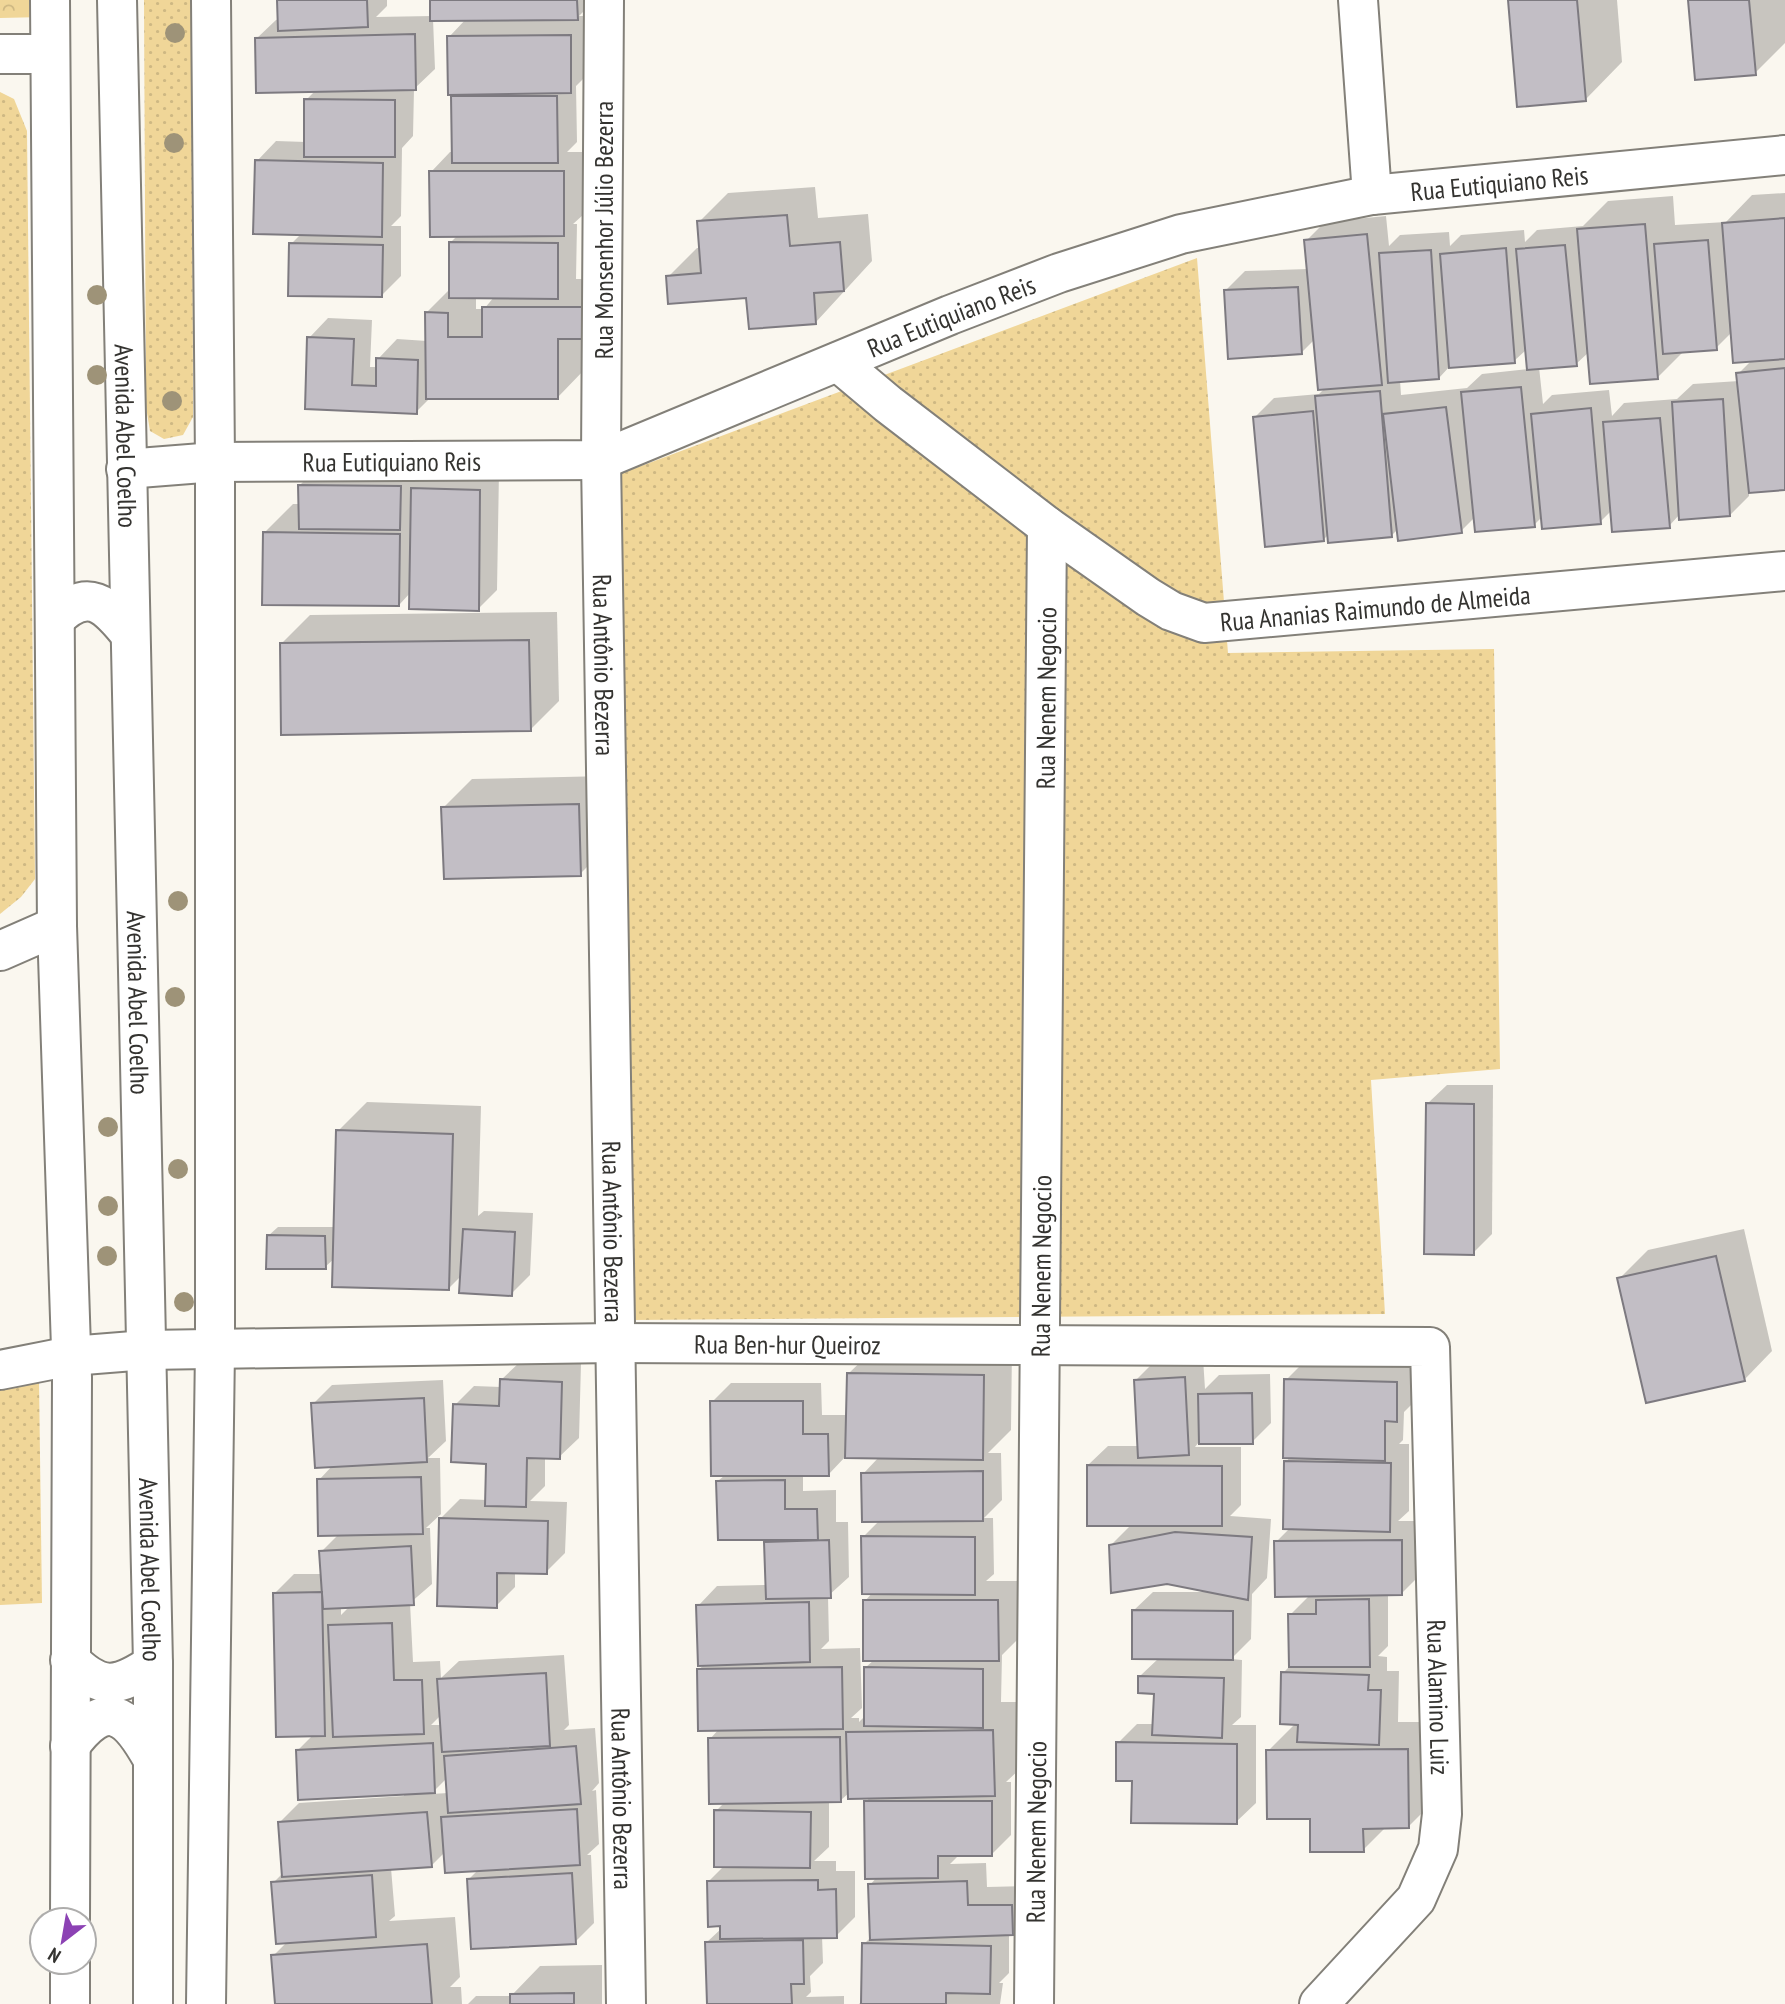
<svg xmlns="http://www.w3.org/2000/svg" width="1785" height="2004" font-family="'PT Sans Narrow',sans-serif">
  <defs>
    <pattern id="grass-dots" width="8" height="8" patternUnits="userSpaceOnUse" patternTransform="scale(1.75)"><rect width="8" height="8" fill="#f0d698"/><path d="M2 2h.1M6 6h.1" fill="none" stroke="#ceb883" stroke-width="1.8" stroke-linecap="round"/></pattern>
    <pattern id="park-crowns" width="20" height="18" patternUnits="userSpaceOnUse" patternTransform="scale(1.75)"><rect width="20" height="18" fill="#f0d698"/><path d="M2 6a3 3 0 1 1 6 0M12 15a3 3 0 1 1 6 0" fill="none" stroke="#ceb883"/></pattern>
  </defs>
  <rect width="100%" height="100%" fill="#faf7ef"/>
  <!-- grass -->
  <g fill="url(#grass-dots)">
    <path d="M144 0H192L193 417 183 435 164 439 150 431 146 407Z"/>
    <path d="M0 92 14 99 27 131 35 879 21 897 0 914Z"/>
    <path d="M1197 258 1228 653 1494 649 1500 1069 1371 1080 1385 1314 632 1320 617 475Z"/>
    <path d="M39 1380 42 1603 0 1605V1384Z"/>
  </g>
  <!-- park -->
  <path fill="url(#park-crowns)" d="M0 0H41L44 17 0 18Z"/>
  <!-- shadow -->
  <g fill="#0003" fill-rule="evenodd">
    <path d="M279 0H387V6L376 17 432 16 431 0H595L579 16H589L590 72 576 86 577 142 567 152H582L583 215 573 224H577L576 279H619L586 368 558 397H431L416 412 307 408 309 338 328 318 372 320 370 367H378V359L397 339 427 341 426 313 451 288 450 243 458 235 431 172 450 152H454L453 97 457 93 449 37 466 19H433L435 69 414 89 413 136 402 148 401 216 391 226H401V276L381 296 291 244 302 233 257 161 276 141 306 142V100L316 90 256 39 276 20 279 19ZM476 297H494L484 309H476Z"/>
    <path d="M1509 0H1617L1622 62 1585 100Z"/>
    <path d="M1690 0H1785V43L1755 73Z"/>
    <path d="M815 187 818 218 868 214 872 261 816 322 748 296 668 277 697 248H701L699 222 728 193Z"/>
    <path d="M1785 193V488L1749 492V496L1730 515 1680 514 1669 526 1612 510 1600 522 1542 517 1534 525 1475 517 1461 531 1398 529 1391 536 1329 534 1323 540 1255 417 1274 398 1319 394 1325 388 1315 339 1301 353 1226 290 1245 271 1308 269 1306 241 1325 222 1386 216 1389 246 1400 235 1449 232 1450 246 1461 235 1524 230 1525 242 1537 230 1583 226 1608 201 1673 196 1675 225 1726 222 1752 195ZM1732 332 1752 360 1738 374 1739 381 1693 384 1677 399 1624 403 1612 416 1609 390 1552 395 1543 404 1539 367 1576 364 1589 352 1657 378 1684 351 1716 348ZM1527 349 1529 369 1482 374 1467 388 1401 395 1400 380 1439 378 1450 366 1514 361Z"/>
    <path d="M319 466 419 467V482L432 470 499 471 497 590 478 609 411 592 399 605 264 533 293 504H300V485Z"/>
    <path d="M557 612 559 701 530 730 281 644 310 615Z"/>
    <path d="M607 776 609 845 580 874 443 808 472 779Z"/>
    <path d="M1447 1085H1493L1492 1234 1473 1253 1427 1104Z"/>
    <path d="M367 1102 481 1106 478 1216 484 1211 533 1213 530 1275 511 1294 462 1275 448 1289 335 1258 325 1267 268 1236 278 1227H336L338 1131Z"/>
    <path d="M1744 1229 1772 1351 1744 1380 1619 1279 1648 1250Z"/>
    <path d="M877 1346 1012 1347 1011 1430 988 1453H1001L1002 1500 984 1518H993L994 1574 986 1581H1017V1640L1002 1655 1001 1702H1021L1023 1766 1006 1782H1011V1835L992 1854H957V1857L950 1864 986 1863 987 1887 1030 1886 1032 1914 1012 1933H1009V1973L999 1983H1003L1000 2004H859L863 2000 864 1944 871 1937 870 1885 877 1877 865 1802 871 1797 850 1792 841 1800 829 1801V1847L814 1861H836V1871H855V1917L836 1936H822L823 1963 810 1976 811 1992 806 1997 844 1996V2004H709L707 1942 722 1928 709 1881 725 1865 716 1811 725 1802 710 1739 719 1729 698 1670 705 1664 698 1606 717 1586 767 1585 766 1542 771 1538 718 1481 725 1475 712 1402 731 1383H821L822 1415H848V1374ZM846 1456 879 1457 863 1474 880 1520 863 1537 873 1592 865 1601 874 1660 866 1667 865 1716 859 1722V1718H851L862 1708 860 1648 821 1649 829 1641 828 1596 849 1577 848 1522H836V1490L803 1491V1475H828Z"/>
    <path d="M1203 1358 1205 1389 1219 1375 1270 1374 1271 1423 1252 1442H1199L1195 1447H1241V1505L1230 1516 1271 1519 1267 1578 1252 1594 1251 1639 1231 1659 1242 1660 1241 1717 1232 1725H1256V1803L1236 1822 1134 1780 1118 1743 1137 1724H1154L1155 1692 1140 1676 1159 1658 1133 1611 1153 1592H1210L1111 1545 1132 1524 1088 1465 1108 1446H1139L1136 1380 1155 1361Z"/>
    <path d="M521 1361 581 1363 579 1438 559 1457 545 1456V1486L530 1501 567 1502 565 1553 546 1572 515 1571V1587L496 1606 439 1604 441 1514 426 1528H430L432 1584 410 1603 413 1662 440 1661 441 1678 459 1661 564 1655 569 1725 564 1730 595 1728 599 1783 592 1791 596 1790 599 1844 587 1855H591L594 1923 575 1942 469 1879 479 1869 446 1851 431 1866 391 1868 395 1916 389 1921 455 1917 460 1977 450 1987H461L462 2004H277L273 1956 288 1941 273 1883 284 1872 280 1822 299 1803 404 1796V1793L298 1750 313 1735 275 1593 294 1574H322L321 1552 339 1534 319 1480 333 1465 313 1404 332 1385 443 1380 446 1441 428 1458H440L441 1518 460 1499 487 1500 488 1462 455 1405 474 1386 501 1387V1380ZM341 1606H350L341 1615ZM441 1715 442 1725H431ZM447 1778 448 1793 431 1794Z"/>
    <path d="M1305 1361 1415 1364V1401L1404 1412 1403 1440 1399 1444H1409V1511L1398 1521H1420L1421 1574 1402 1593 1388 1594V1646L1378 1656 1387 1657V1671H1399L1398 1722H1436L1437 1798 1408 1827H1386L1363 1850 1312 1818 1268 1751 1296 1723 1283 1673 1291 1665 1290 1615 1310 1595 1276 1542 1291 1527 1286 1462 1290 1457 1286 1380Z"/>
    <path d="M602 1965V2004H468L476 1996H511L540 1966Z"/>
  </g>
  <!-- building -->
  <g fill="#c2bec5" stroke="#7d7a80" stroke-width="2">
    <path d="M277 0H367L368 27 278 31Z"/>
    <path d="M430 0H577L578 20 430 21Z"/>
    <path d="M1508 0H1577L1586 101 1517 107Z"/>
    <path d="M1688 0H1749L1756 75 1695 80Z"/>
    <path d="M415 34 416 90 256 93 255 38Z"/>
    <path d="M571 35V93L448 95 447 36Z"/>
    <path d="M451 96H557L558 163H452Z"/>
    <path d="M304 99 395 100V157H304Z"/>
    <path d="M255 160 383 163 382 237 253 234Z"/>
    <path d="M429 171H564V236L430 237Z"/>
    <path d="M787 215 790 246 840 242 844 291 814 293 816 324 749 329 746 298 668 304 666 276 701 273 697 221Z"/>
    <path d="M1785 218V359L1733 363 1722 223Z"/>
    <path d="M1645 224 1658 379 1590 384 1577 229Z"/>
    <path d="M1367 234 1382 385 1318 390 1304 240Z"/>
    <path d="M1708 240 1717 350 1663 354 1654 244Z"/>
    <path d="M449 242 558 243V299L449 298Z"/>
    <path d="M289 243 383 245 382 297 288 296Z"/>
    <path d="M1565 245 1577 366 1527 370 1516 249Z"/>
    <path d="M1506 248 1515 363 1449 368 1440 254Z"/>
    <path d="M1431 250 1439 379 1388 383 1379 253Z"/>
    <path d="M1298 287 1302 354 1228 359 1224 290Z"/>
    <path d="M482 307H591V339H558V399H426L425 312 448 313V337H482Z"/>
    <path d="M307 337 354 339 352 385 376 386V358L418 360 417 414 305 409Z"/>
    <path d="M1785 368V490L1749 493 1736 373Z"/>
    <path d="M1521 387 1535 527 1475 532 1461 392Z"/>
    <path d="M1380 391 1392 537 1328 543 1315 396Z"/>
    <path d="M1723 399 1730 516 1679 520 1672 402Z"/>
    <path d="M1446 407 1462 533 1398 541 1383 414Z"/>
    <path d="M1591 408 1601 524 1542 529 1531 414Z"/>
    <path d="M1313 411 1324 541 1265 547 1253 417Z"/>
    <path d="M1660 418 1670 528 1612 532 1603 422Z"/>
    <path d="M298 485 401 486 400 530 299 529Z"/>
    <path d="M411 488 480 490 479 611 409 609Z"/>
    <path d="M263 532 400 534 399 606 262 605Z"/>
    <path d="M529 640 531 731 281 735 280 643Z"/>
    <path d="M579 804 581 876 444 879 441 807Z"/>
    <path d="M1426 1103 1474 1104V1255L1424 1254Z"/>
    <path d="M336 1130 453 1134 449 1290 332 1287Z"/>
    <path d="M463 1229 515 1232 512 1296 459 1293Z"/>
    <path d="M267 1235 325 1236 326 1269H266Z"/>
    <path d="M1716 1256 1745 1381 1646 1403 1617 1278Z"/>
    <path d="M847 1373 984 1375 983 1460 845 1458Z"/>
    <path d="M1185 1377 1189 1455 1138 1458 1134 1380Z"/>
    <path d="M500 1379 562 1382 560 1459 527 1458 526 1507 485 1506 486 1464 451 1462 453 1404 499 1406Z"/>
    <path d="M1284 1379 1397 1382V1422L1385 1421V1461L1283 1458Z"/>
    <path d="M1252 1393 1253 1444H1199L1198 1394Z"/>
    <path d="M424 1398 427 1462 315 1468 311 1403Z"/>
    <path d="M710 1401H803V1434H828L829 1476H711Z"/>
    <path d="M1284 1461 1391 1463 1390 1532 1283 1529Z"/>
    <path d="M1087 1465 1222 1466V1526H1087Z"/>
    <path d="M983 1471V1521L862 1522 861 1473Z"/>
    <path d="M421 1477 423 1534 318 1536 317 1479Z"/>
    <path d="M785 1480V1509H817L818 1540H718L716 1481Z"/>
    <path d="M439 1518 548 1521 547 1574 497 1573V1608L437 1606Z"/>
    <path d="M1175 1532 1252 1537 1248 1600 1167 1584 1111 1593 1109 1545Z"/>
    <path d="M861 1536 975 1537V1595L862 1594Z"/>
    <path d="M829 1540 831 1598 766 1599 764 1542Z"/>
    <path d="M1402 1540V1595L1275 1597 1274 1541Z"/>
    <path d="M411 1546 414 1605 323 1609 319 1551Z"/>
    <path d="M322 1592 325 1736 276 1737 273 1593Z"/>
    <path d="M1369 1599 1370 1667H1289L1288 1614H1316V1600Z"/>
    <path d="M863 1600H998L999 1661H863Z"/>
    <path d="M809 1602 810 1662 698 1666 696 1605Z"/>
    <path d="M1132 1610 1233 1611V1660L1132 1659Z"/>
    <path d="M392 1623 394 1680H422L424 1734 333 1737 328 1625Z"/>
    <path d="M842 1667 843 1729 698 1731 697 1669Z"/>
    <path d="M864 1667 983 1669V1728L864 1726Z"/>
    <path d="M1281 1672 1369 1675 1368 1690H1381L1379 1745 1297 1742 1298 1725 1280 1724Z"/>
    <path d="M546 1673 550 1746 442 1752 437 1679Z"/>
    <path d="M1138 1676 1224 1678 1222 1738 1152 1735 1154 1694 1138 1693Z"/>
    <path d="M993 1730 995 1796 848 1799 846 1732Z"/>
    <path d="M840 1737 841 1802 709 1804 708 1738Z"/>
    <path d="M1116 1742 1237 1744V1824L1131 1823 1132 1781H1116Z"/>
    <path d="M433 1743 435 1793 298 1800 296 1750Z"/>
    <path d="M576 1746 581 1804 448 1813 444 1756Z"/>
    <path d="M1408 1749 1409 1828 1363 1829 1364 1852H1310V1819H1267L1266 1750Z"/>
    <path d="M864 1801H992V1856H938V1878L865 1879Z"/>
    <path d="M577 1809 580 1865 445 1873 441 1817Z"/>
    <path d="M714 1810 811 1812 810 1868 714 1867Z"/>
    <path d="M427 1812 432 1867 282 1877 278 1822Z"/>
    <path d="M572 1873 576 1944 471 1949 467 1879Z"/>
    <path d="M372 1875 376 1937 276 1944 271 1882Z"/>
    <path d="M818 1880V1890L836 1889 837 1938 720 1939V1926L708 1927 707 1881Z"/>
    <path d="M967 1881 968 1905H1012L1013 1935 870 1940 868 1884Z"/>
    <path d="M803 1940 804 1984H791L792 2004H707L705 1942Z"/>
    <path d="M862 1943 991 1946 990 1994 946 1993V2004H861Z"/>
    <path d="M427 1944 432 2004H275L271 1955Z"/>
    <path d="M574 1993V2004H510V1994Z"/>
  </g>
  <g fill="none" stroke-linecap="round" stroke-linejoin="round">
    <!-- minor casing -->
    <g stroke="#838079" stroke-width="42">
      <g id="minor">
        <path id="s1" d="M604 0 601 460 626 2004"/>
        <path d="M1358 0 1372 195"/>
        <path d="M0 54H50"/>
        <path id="s2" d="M838 362 888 404 1047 526 1148 597 1171 611 1204 623 1785 571"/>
        <path id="s3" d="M126 469 215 462 601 460 950 315 1059 273 1181 234 1372 195 1785 155"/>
        <path d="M0 951 57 926"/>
        <path id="s4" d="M0 1370 71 1356 146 1350 614 1343 1430 1347 1442 1814 1438 1849 1416 1899 1319 2004"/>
        <path d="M206 2004 215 1349V462L211 0"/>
        <path id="s5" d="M1034 2004 1047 526"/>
      </g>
    </g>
    <!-- tertiary casing -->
    <g stroke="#838079" stroke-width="42">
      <g id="tertiary">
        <path d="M50 0 57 926 72 1378 70 1920"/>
        <path id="s6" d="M117 0 153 1664V2004"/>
        <path d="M55 619C88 586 106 604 130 634"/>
        <path d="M70 1660C101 1691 117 1688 153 1664"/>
        <path d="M70 1746C105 1698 126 1712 152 1758"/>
        <path d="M70 2004V1962"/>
      </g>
    </g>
    <!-- minor -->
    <use href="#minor" stroke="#fff" stroke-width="38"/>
    <!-- tertiary -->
    <use href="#tertiary" stroke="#fff" stroke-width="38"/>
  </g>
  <!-- trees -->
  <g fill="#9e9378">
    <circle cx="175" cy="33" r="10"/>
    <circle cx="174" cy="143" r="10"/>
    <circle cx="97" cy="295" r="10"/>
    <circle cx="97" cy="375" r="10"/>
    <circle cx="172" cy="401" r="10"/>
    <circle cx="178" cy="901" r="10"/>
    <circle cx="175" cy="997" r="10"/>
    <circle cx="108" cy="1127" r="10"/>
    <circle cx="178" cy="1169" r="10"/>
    <circle cx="108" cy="1206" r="10"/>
    <circle cx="107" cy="1256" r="10"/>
    <circle cx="184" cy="1302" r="10"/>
  </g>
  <g text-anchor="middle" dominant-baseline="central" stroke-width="5" stroke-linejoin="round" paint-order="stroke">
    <!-- street labels -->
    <g font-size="26" fill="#343330" stroke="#fff">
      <text stroke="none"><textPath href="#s3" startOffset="1421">Rua Eutiquiano Reis</textPath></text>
      <text transform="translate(603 230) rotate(-90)">Rua Monsenhor Júlio Bezerra</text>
      <text stroke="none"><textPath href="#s3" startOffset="854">Rua Eutiquiano Reis</textPath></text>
      <text stroke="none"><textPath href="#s6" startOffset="436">Avenida Abel Coelho</textPath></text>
      <text stroke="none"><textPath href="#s3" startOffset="266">Rua Eutiquiano Reis</textPath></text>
      <text stroke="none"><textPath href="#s2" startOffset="623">Rua Ananias Raimundo de Almeida</textPath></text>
      <text stroke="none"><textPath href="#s1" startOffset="665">Rua Antônio Bezerra</textPath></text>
      <text stroke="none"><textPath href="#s5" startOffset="1306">Rua Nenem Negocio</textPath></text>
      <text stroke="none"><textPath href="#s6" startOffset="1003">Avenida Abel Coelho</textPath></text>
      <text stroke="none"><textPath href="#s1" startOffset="1232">Rua Antônio Bezerra</textPath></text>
      <text stroke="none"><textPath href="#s5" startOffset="738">Rua Nenem Negocio</textPath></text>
      <text stroke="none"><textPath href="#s4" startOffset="789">Rua Ben-hur Queiroz</textPath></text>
      <text stroke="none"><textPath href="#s6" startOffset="1570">Avenida Abel Coelho</textPath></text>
      <text stroke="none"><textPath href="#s4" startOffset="1782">Rua Alamino Luiz</textPath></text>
      <text stroke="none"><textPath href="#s1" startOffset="1799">Rua Antônio Bezerra</textPath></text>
      <text stroke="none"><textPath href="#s5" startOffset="172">Rua Nenem Negocio</textPath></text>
    </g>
  </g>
  <!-- north arrow -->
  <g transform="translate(63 1941) rotate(211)"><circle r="33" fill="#ffffff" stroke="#aeadac" stroke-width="2"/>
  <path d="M0-5L12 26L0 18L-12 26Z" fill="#8c42b4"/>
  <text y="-10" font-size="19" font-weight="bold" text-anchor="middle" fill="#343330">N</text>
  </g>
</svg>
